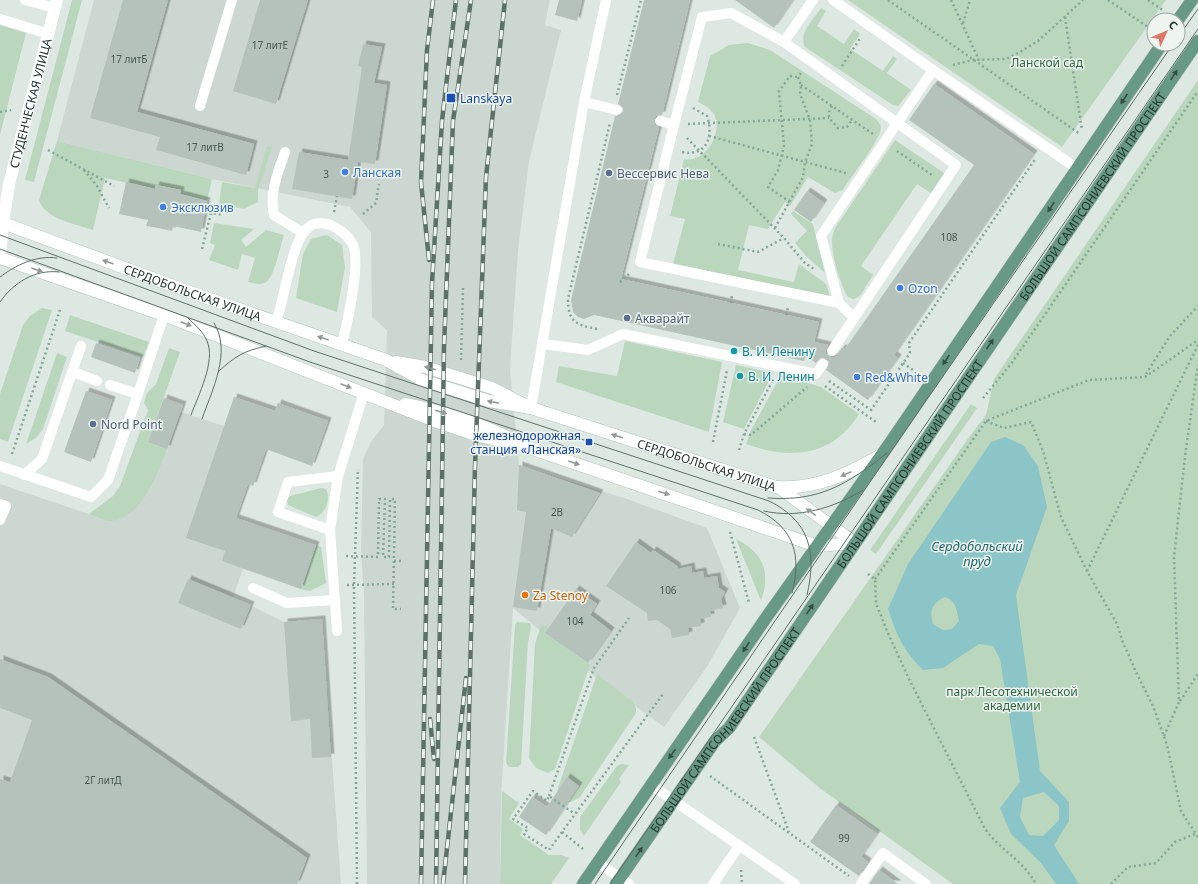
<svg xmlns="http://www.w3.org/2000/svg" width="1198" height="884" font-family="'Noto Sans',sans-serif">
  <defs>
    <filter id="shadow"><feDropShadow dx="3.5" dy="-3.5" stdDeviation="0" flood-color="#0004"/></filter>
  </defs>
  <rect width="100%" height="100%" fill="#dee8e2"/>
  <!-- built -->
  <g fill="#cdd7d1">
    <path d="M94 0H550L545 25 561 30 529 161 518 251 510 369 519 465 624 498 707 528 740 608 708 665 664 727 596 677 513 608 501 798 500 884H367L364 596 361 552 363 459 371 442 384 425 387 330 372 317 371 232 350 207 212 179 57 141Z"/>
    <path d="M234 397 275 411 278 403 328 421 312 466 266 449 253 486 248 484 236 518 316 545 301 589 243 569 233 597 284 622 322 619 341 884H0V484L109 521 148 443 164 398 183 405 181 412 224 426Z"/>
  </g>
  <!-- green -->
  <g fill="#bad7be">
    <path d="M72 0H82L34 182 25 180Z"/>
    <path d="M848 0H1166L1062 147Z"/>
    <path d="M821 8 826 11 817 26 844 44 854 29 860 34 850 49 883 71 893 56 897 59 887 73 911 90 898 106 893 105 805 47C798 33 814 19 821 8Z"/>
    <path d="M0 25 26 33 0 135Z"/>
    <path d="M748 43 770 50 876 119C878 121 881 125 881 128 880 141 851 176 843 190L835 193 808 177 790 206 785 202 768 229 749 225 738 270 794 282 799 264 826 284 830 296 673 264 685 219 670 216 684 159C705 163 722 135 715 116 712 109 704 105 698 102L710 56 729 45Z"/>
    <path d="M1198 80V884H953L821 789 759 737 967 440 986 415 994 379Z"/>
    <path d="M895 140 944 173 931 193 917 184 861 266 873 275 860 296 854 299 848 297C841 286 831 254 832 240 832 236 834 232 835 228Z"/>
    <path d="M57 141 212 179 207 201 180 194 181 190 156 185 155 189 105 178 93 230C77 224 44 219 39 200Z"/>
    <path d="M267 146 272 147 258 190V202L244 209 219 204 222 182 255 188Z"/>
    <path d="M793 211 813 224 825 273 807 257 795 243 807 231 791 214Z"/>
    <path d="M214 223 254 229 241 240 246 247 266 230 284 235C280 246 275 276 266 282 260 286 254 283 248 282L255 258 242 254 238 270 209 260 215 245 210 243Z"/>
    <path d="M327 235 342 245 345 267 337 312 296 298 303 254 311 239Z"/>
    <path d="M42 308 52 310 8 442 0 439V394L23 325 30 316Z"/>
    <path d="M70 315 149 342 143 357 65 331Z"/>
    <path d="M625 341 722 362 709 432 556 382 559 366 617 376Z"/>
    <path d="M169 348 180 352 148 442 167 449C157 474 142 519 110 521 104 521 95 516 89 514L113 496 120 486 148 410 144 403 147 393 156 384Z"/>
    <path d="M57 353 67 357 43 429 37 437 26 444Z"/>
    <path d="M736 365 773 373 744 429 723 422Z"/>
    <path d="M781 375 821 387 859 414C832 457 791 460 746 444L750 432Z"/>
    <path d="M971 404 977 408 876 554 870 550Z"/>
    <path d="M321 488 326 489C331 499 326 513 316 517L288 505 287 500 290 496Z"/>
    <path d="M736 539C764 553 771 573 761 601Z"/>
    <path d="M316 545 321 547 326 583 310 591 301 589Z"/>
    <path d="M517 622 530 623 531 627 528 643 521 764 518 767H509L506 763 515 625Z"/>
    <path d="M541 625 549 627 545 633 590 665 555 769 548 773 536 768 529 758 535 644Z"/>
    <path d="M597 674 633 702 636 708V713L580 797 571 802H565L557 794 558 788Z"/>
    <path d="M622 764 629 765 619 779 621 782 584 836 580 830V817L617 766Z"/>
    <path d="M502 791 519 803 509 819 523 829 520 835 549 855H562L569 858 551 884H500Z"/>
  </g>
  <!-- water -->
  <path fill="#8cc5c7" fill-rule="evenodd" d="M1005 437 1023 445 1038 466 1047 507 1016 595 1040 771 1069 802V821L1054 845 1079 884H1056L1041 863 1011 834 1000 808 1020 782 1000 659 993 646 979 644 943 668 923 670C903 650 897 636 888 609L908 564 991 442ZM945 597C956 600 957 611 959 621L952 629 943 630 933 624C929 610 932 603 945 597ZM1044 792 1059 806V820L1043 836 1029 835 1020 817 1023 798Z"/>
  <!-- building -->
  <g fill="#b4c2bb" filter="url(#shadow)">
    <path d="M123 0H168L137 112 254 144 246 175 156 150 160 137 90 118Z"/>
    <path d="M260 0H308L276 104 233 91Z"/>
    <path d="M559 0H582L577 21 555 15Z"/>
    <path d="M644 0H690L662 115 656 116 654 120 655 125 659 127 621 279 819 322 814 342 828 345 826 350V354L831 357H835L842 348 845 349 974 165 909 120 934 84 1034 154 894 355 898 358 868 400 826 370 829 362 824 358H820L816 363 806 356 804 361 594 315 584 319 578 317 573 312 571 300 615 116H619L623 112V108L618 104Z"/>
    <path d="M735 0H793L774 28Z"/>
    <path d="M363 44 382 47 374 83 387 85 375 164 358 162 352 199 292 189 299 152 348 160 362 67 358 66Z"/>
    <path d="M126 182 155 189 156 185 181 190 180 194 207 201 201 232 173 226 172 231 158 228 146 226 148 220 119 214Z"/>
    <path d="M807 191 824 203 811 222 794 210Z"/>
    <path d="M96 343 140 358 135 373 91 357Z"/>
    <path d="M86 391 112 400 91 462 64 452Z"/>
    <path d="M234 397 275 411 278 403 328 421 312 466 266 449 253 486 248 484 236 518 316 545 301 589 222 561 225 551 186 538Z"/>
    <path d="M164 398 183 405 167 449 148 442Z"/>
    <path d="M519 465 600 493 572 537 551 528 537 611 513 607 526 512 517 510Z"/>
    <path d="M636 542 651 553 653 550 677 566 678 569 691 566 692 573 703 571 704 578 717 576 719 588 725 592 721 599 723 608 710 611 711 617 700 619 701 626 688 628 689 635 672 638 670 629 657 620 648 621 647 613 606 586Z"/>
    <path d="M188 579 251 605 241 629 178 603Z"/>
    <path d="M576 589 597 604 590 615 611 631 588 663 545 633Z"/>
    <path d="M322 619 331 757 312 758 310 719 291 721 284 622Z"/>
    <path d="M0 659 48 677 307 858 297 884H0V779L10 782 32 720 0 708Z"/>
    <path d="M567 777 579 786 546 835 519 817 532 797 547 807Z"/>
    <path d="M836 805 877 834 861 857 868 862 859 876 810 842Z"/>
    <path d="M879 870 898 884H869Z"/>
  </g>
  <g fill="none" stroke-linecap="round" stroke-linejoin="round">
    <!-- secondary casing -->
    <g stroke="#b3c6bd" stroke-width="13">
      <g id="secondary">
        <path id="s2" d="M0 222 187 291 386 360 422 380 489 401 531 408"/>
        <path d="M0 258 164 315 432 420 479 436 524 446 817 546 855 543"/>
        <path id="s3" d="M396 362 425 367 492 388 531 408 776 487C815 490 848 474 881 455"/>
        <path d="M405 404C441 411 474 421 507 437"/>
        <path d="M778 487 855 543"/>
      </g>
    </g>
    <!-- primary casing -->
    <g stroke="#bdc2c0" stroke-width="13">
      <g id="primary">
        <path d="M1178 20 1192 0"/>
        <path d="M583 884 768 615 890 443 1162 44"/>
        <path id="s4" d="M616 884 715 741 729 728 1198 41"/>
      </g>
    </g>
    <!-- path -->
    <g stroke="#83a797" stroke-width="2.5" stroke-dasharray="2 3" stroke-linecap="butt">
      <path d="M888 0 1080 134"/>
      <path d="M951 0 979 60"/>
      <path d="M1108 0 1151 29"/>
      <path d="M1148 0 1164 11"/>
      <path d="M1065 17 1082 130"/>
      <path d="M963 23 970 0"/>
      <path d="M953 65 973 60 1006 59 1020 52 1038 41 1083 0"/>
      <path d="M842 66 861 37"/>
      <path d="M801 85 873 134"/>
      <path d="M617 95 641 0"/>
      <path d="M832 106 829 112V118L838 128 847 127 852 120"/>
      <path d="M0 112 11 110"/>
      <path d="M688 124 829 118"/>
      <path d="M709 136 846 173"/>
      <path d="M687 138 784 238 805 263 814 269"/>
      <path d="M48 150 114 186"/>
      <path d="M897 151 932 175"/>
      <path d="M682 152C707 157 714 136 707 116L693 108"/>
      <path d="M84 170 97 186 109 208"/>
      <path d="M790 202 768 187 778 170 784 146 779 91 790 76 798 77"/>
      <path d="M334 212 337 196"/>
      <path d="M363 214 376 203 379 184"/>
      <path d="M775 228 803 177 805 162 812 144 810 120 800 94 801 85 798 77 801 73"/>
      <path d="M718 244 758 252 784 238"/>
      <path d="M202 249 211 213 223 215"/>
      <path d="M620 282 630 273"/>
      <path d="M731 303 732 295"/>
      <path d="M786 315 788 308"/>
      <path d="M597 329C576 325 568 322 568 299L610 123"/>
      <path d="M461 360 463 288"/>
      <path d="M903 363 913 370"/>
      <path d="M1146 374 1170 336 1198 306"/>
      <path d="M829 381 871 410 910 353 909 343 1036 158"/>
      <path d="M825 386 876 422"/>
      <path d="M983 398 1011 364 1198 91"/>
      <path d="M986 421 1004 428 1031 422 1043 451 1061 517 1087 571 1117 624 1122 640 1136 672 1153 706 1167 745 1181 811 1198 837"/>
      <path d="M744 434 751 435 807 387"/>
      <path d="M713 442 727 370"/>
      <path d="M739 450 744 434 773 380"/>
      <path d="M12 454 61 307"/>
      <path d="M730 532 749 603"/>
      <path d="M346 556 378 557 379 499H385L383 557H389L390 499H395L393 609H401"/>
      <path d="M394 561H402"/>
      <path d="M1087 571 1198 345"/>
      <path d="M868 574 875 579 876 603 887 631 909 679 985 829C1001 851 1021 858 1036 884"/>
      <path d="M875 579 986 421 1089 380 1145 377 1198 340"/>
      <path d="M347 585 394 584"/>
      <path d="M1180 701 1198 674"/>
      <path d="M1164 736 1179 702 1174 557 1185 456 1198 365"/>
      <path d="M754 737 789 832"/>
      <path d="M710 776 849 876"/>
      <path d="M549 796 594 668 629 618"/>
      <path d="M562 832 549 850 524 834 528 828 513 819 533 791 547 801 549 796 575 814"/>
      <path d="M583 849 562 832 663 694"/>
      <path d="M741 870 742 884"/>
      <path d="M357 884 354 585 358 469"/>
      <path d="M1111 884 1128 867 1156 863 1175 842 1195 834"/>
    </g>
    <!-- service -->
    <g stroke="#fff" stroke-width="10">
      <path d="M25 0 55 8"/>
      <path d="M833 0 933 70 1078 169"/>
      <path d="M0 19 49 34"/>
      <path d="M784 42 813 0"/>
      <path d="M584 102 617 110"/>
      <path d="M200 106 232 0"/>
      <path d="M660 121 674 125 640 262 839 303 854 318"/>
      <path d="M674 125 702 17 731 13 784 42 956 165 832 351"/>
      <path d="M285 152C278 173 269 192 274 215L303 233"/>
      <path d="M839 303 821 236 933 70"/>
      <path d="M276 322C284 300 291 248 304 232 311 223 317 222 328 224 337 227 349 236 353 245 361 263 347 325 342 344"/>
      <path d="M543 344 588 350 623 334 816 374 823 364"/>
      <path d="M73 372 97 381"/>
      <path d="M138 394 164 315"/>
      <path d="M531 408 584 102 606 0"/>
      <path d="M0 466 91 497 108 480 138 394 110 385"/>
      <path d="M24 475 42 459 81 346"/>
      <path d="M0 504 6 506 0 520"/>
      <path d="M330 530 278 512 288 482 338 476"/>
      <path d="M253 588 287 603 334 600"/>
      <path d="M337 631 330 530 338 476 364 393"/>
      <path d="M651 785 795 884"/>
      <path d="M597 862 629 884"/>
      <path d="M713 884 739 846"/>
      <path d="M861 884 883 853 926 884"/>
    </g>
    <!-- minor -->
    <path stroke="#fff" stroke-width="12" id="s1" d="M3 223 9 184 57 0"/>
    <!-- tertiary -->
    <path stroke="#fff" stroke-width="12" d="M0 255 3 223"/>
    <!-- secondary -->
    <use href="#secondary" stroke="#fff" stroke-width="12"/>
    <!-- primary -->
    <use href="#primary" stroke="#689886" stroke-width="12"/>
    <!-- tram -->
    <g stroke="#5c7169" stroke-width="1">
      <path d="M1178 37 1198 9"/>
      <path d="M0 235 314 351 769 501C810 521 817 553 807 595"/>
      <path d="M0 249 310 362 758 510C794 528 802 555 792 593"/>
      <path d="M0 277C16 265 36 255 57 258"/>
      <path d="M0 302C13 283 35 269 59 272"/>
      <path d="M188 318C195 325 203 331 207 341 216 361 198 396 191 415"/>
      <path d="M218 372C235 356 244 351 266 346"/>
      <path d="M202 419C212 390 232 352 214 323"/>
      <path d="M768 498C819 502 848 484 887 453"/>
      <path d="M764 511C798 519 834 508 863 490"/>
      <path d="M595 884 894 447 1173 44"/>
      <path d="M610 884C806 599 1001 314 1198 29"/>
    </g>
    <!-- rail casing -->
    <g stroke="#5c7169" stroke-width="4.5">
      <g id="rail">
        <path d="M429 260 421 182 427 50 433 0"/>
        <path d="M430 719 434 759"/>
        <path d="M421 884 432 283 442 121 456 0"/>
        <path d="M436 884 444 347 453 121 471 0"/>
        <path d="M443 884 466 678"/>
        <path d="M465 884 475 466 486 177 505 0"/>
      </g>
    </g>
    <!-- rail -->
    <use href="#rail" stroke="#eef5f1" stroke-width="3" stroke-dasharray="9" stroke-linecap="butt"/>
  </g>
  <!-- one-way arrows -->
  <defs><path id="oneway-solid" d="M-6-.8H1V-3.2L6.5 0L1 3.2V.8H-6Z"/></defs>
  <g fill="#344e44">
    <use href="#oneway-solid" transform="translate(1174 75) rotate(-56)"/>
    <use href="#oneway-solid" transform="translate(1124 99) rotate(124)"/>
    <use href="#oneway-solid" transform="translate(1051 207) rotate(124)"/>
    <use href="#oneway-solid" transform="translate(990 344) rotate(-56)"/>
    <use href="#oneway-solid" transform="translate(946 360) rotate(124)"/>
    <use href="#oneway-solid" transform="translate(810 609) rotate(-56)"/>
    <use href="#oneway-solid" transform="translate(746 647) rotate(124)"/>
    <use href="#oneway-solid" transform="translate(672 754) rotate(125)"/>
    <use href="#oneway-solid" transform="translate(639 852) rotate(-55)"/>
  </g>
  <g fill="#909a96">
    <use href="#oneway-solid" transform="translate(108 262) rotate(-160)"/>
    <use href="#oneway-solid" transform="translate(37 270) rotate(19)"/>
    <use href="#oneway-solid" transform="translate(186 324) rotate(21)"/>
    <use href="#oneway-solid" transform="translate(323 338) rotate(-161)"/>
    <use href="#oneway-solid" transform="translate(430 368) rotate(-164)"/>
    <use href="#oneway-solid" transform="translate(346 386) rotate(21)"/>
    <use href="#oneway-solid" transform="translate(493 402) rotate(-169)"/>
    <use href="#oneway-solid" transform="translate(441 412) rotate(16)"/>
    <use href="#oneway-solid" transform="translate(617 436) rotate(-162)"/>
    <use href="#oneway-solid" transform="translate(574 463) rotate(19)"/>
    <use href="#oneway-solid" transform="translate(846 474) rotate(158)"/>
    <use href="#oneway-solid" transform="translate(664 493) rotate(18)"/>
    <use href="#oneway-solid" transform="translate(811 512) rotate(-144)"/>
  </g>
  <!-- markers -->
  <g fill="#1a4fb4" stroke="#eef5f1" stroke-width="1.5">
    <rect x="446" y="93" width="10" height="10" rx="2"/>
    <rect x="585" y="438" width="8" height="8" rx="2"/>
  </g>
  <g fill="#3f7fe0" stroke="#eef5f1" stroke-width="1.5">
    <circle cx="345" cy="172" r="4"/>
    <circle cx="163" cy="207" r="4"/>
    <circle cx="900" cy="288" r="4"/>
    <circle cx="857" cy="377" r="4"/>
  </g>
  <g fill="#5c6f8a" stroke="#eef5f1" stroke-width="1.5">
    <circle cx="609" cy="173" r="4"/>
    <circle cx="627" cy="318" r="4"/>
    <circle cx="93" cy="424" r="4"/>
  </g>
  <g fill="#0f9aa8" stroke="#eef5f1" stroke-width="1.5">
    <circle cx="734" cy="351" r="4"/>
    <circle cx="740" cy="376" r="4"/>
  </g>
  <circle fill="#e8710a" stroke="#eef5f1" stroke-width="1.5" cx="525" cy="595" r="4"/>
  <g text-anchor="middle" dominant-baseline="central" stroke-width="3" stroke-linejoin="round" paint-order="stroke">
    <!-- number labels -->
    <g font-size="10" fill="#465851">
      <text x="270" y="45">17 литЕ</text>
      <text x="129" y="59">17 литБ</text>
      <text x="205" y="147">17 литВ</text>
      <text x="326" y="174">3</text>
      <text x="949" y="237">108</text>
      <text x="557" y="512">2В</text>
      <text x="668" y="590">106</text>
      <text x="575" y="621">104</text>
      <text x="103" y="780">2Г литД</text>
      <text x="844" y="838">99</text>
    </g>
    <!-- park labels -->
    <g font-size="12" fill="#316740" stroke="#eef5f1">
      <text x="1047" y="62">Ланской сад</text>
      <text x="1012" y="691">парк Лесотехнической<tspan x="1012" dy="14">академии</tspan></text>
    </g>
    <!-- transit labels -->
    <g font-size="12" fill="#164399" stroke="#eef5f1" text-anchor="start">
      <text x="460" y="98">Lanskaya</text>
      <text x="581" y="435" text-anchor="end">железнодорожная<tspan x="581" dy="14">станция «Ланская»</tspan></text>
    </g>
    <!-- street labels -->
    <g font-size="12" fill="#22352e" stroke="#eef5f1">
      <text stroke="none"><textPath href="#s1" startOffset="123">СТУДЕНЧЕСКАЯ УЛИЦА</textPath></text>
      <text stroke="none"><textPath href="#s4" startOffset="837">БОЛЬШОЙ САМПСОНИЕВСКИЙ ПРОСПЕКТ</textPath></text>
      <text stroke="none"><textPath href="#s2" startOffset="205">СЕРДОБОЛЬСКАЯ УЛИЦА</textPath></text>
      <text stroke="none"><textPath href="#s3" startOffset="328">СЕРДОБОЛЬСКАЯ УЛИЦА</textPath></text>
      <text stroke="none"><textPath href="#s4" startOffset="513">БОЛЬШОЙ САМПСОНИЕВСКИЙ ПРОСПЕКТ</textPath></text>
      <text stroke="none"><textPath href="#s4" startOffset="189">БОЛЬШОЙ САМПСОНИЕВСКИЙ ПРОСПЕКТ</textPath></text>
    </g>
    <!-- shop labels -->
    <g font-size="12" fill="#366cbe" stroke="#eef5f1" text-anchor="start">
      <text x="353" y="172">Ланская</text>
      <text x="171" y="207">Эксклюзив</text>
      <text x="908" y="288">Ozon</text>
      <text x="865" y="377">Red&amp;White</text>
    </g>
    <!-- service labels -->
    <g font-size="12" fill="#4e5e75" stroke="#eef5f1" text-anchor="start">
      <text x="617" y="173">Вессервис Нева</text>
      <text x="635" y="318">Акварайт</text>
      <text x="101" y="424">Nord Point</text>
    </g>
    <!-- culture labels -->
    <g font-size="12" fill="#0d838f" stroke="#eef5f1" text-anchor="start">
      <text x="742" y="351">В. И. Ленину</text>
      <text x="748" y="376">В. И. Ленин</text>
    </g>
    <!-- food labels -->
    <g font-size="12" fill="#c56008" stroke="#eef5f1" text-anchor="start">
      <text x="533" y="595">Za Stenoy</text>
    </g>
    <!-- water labels -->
    <g font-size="13" font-style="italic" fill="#246669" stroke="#eef5f1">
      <text x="977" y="546">Сердобольский<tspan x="977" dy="15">пруд</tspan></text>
    </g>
  </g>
  <!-- north arrow -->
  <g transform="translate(1166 32) rotate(46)"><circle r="19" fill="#eef5f1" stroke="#9ca8a3"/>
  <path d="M0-3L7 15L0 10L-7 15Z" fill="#e07465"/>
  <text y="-6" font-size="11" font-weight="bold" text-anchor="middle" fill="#22352e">С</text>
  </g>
</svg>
